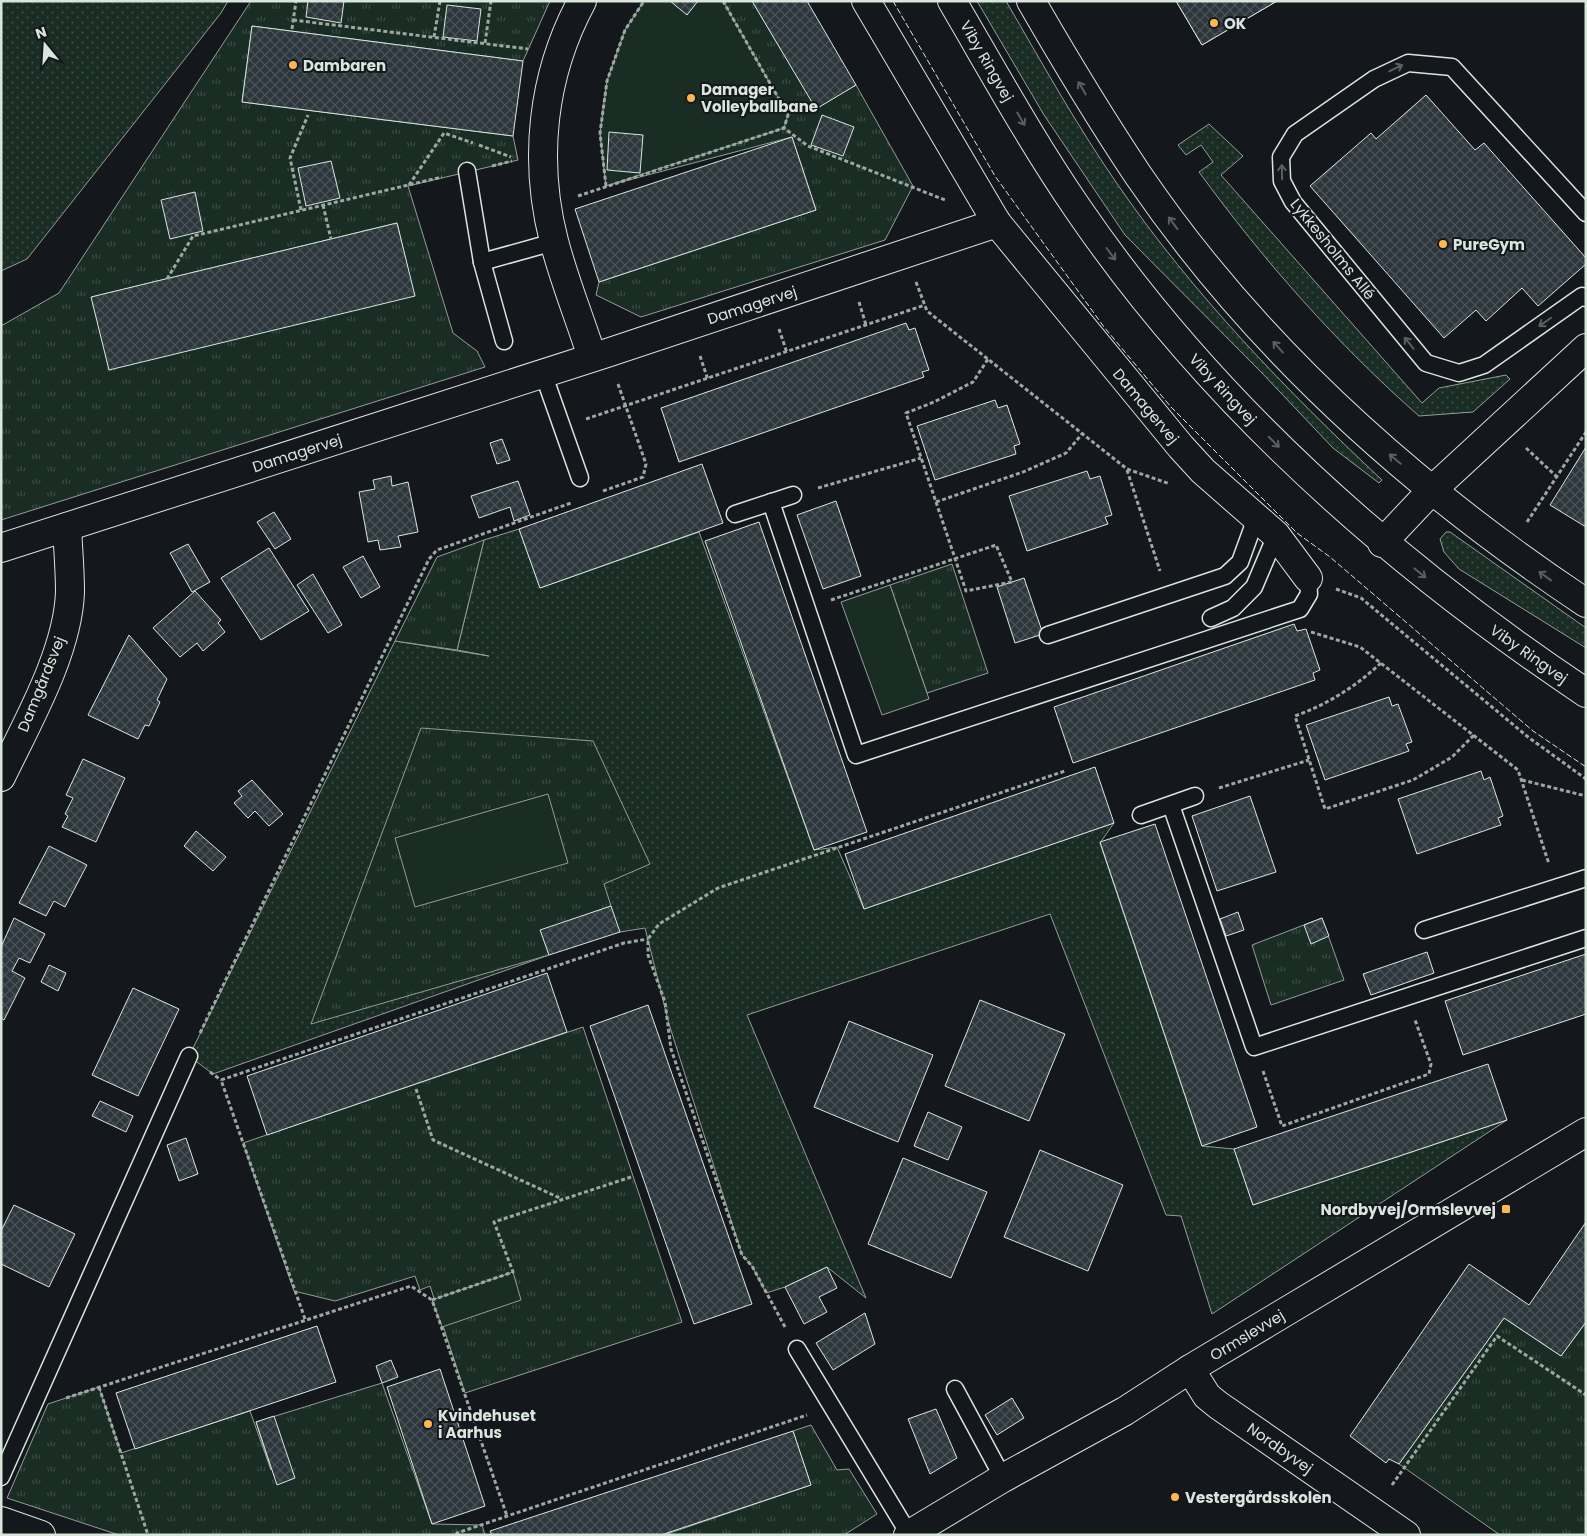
<svg xmlns="http://www.w3.org/2000/svg" width="1587" height="1536" font-family="Poppins,sans-serif">
  <defs>
    <pattern id="grass-dots" width="8" height="8" patternUnits="userSpaceOnUse" patternTransform="scale(1.25)"><rect width="8" height="8" fill="#1a2d24"/><path d="M2 2h.1M6 6h.1" fill="none" stroke="#3b4b43" stroke-width="1.8" stroke-linecap="round"/></pattern>
    <pattern id="park-tufts" width="24" height="20" patternUnits="userSpaceOnUse" patternTransform="scale(1.25)"><rect width="24" height="20" fill="#1a2d24"/><path d="M3 7l-1-3M5 7V3M7 7l1-3M15 17l-1-3M17 17v-4M19 17l1-3" fill="none" stroke="#3b4b43"/></pattern>
    <pattern id="building-cross-hatch" width="8" height="8" patternUnits="userSpaceOnUse" patternTransform="scale(1.25)"><rect width="8" height="8" fill="#2c363c"/><path d="M0 0l8 8M0 8l8-8" fill="none" stroke="#4a5358"/></pattern>
  </defs>
  <rect width="100%" height="100%" fill="#14181c"/>
  <!-- grass -->
  <g fill="url(#grass-dots)" stroke="#939e99">
    <path d="M1 1H228L221 13 27 259 1 271Z"/>
    <path d="M977 1H1006C1042 63 1077 126 1118 185 1193 294 1286 390 1382 480L1379 483 1333 448 1262 373 1125 235 1044 115Z"/>
    <path d="M1209 124 1243 156 1221 175 1422 403 1439 388 1506 375 1510 379 1473 412 1419 416C1337 344 1264 261 1199 172L1213 162 1201 145 1186 155 1178 145Z"/>
    <path d="M519 529 540 588 699 532 814 850 837 847 864 909 1114 823 1100 843 1202 1146 1234 1149 1253 1205 1507 1120 1212 1314 1181 1216 1166 1215 1050 914 747 1015 866 1298 827 1267 785 1287 766 1293 752 1266 742 1255 669 1024 645 928 620 932 541 931 549 955 213 1074 189 1056 395 641 489 656 457 650 484 540Z"/>
    <path d="M1446 532H1450L1586 628V648L1459 569 1444 552 1440 539Z"/>
  </g>
  <!-- park -->
  <g fill="url(#park-tufts)" stroke="#939e99" fill-rule="evenodd">
    <path d="M251 1H550L523 61 252 26 242 102 513 136 518 160 408 186 453 333 477 351 485 367 1 520V326L59 293ZM397 223 414 295 109 369 92 297Z"/>
    <path d="M644 1H752L816 108 856 85 913 186 885 240 641 317 596 295 599 282 816 210 792 137 606 186 600 133 607 81 625 30Z"/>
    <path d="M484 540 457 650 395 641 437 557Z"/>
    <path d="M952 564 988 673 927 693 890 585Z"/>
    <path d="M421 728 593 741 650 864 604 884 611 906 541 931 549 955 311 1024Z"/>
    <path d="M1322 918 1344 980 1271 1005 1252 945Z"/>
    <path d="M583 1027 682 1322 465 1393 430 1286 420 1290 415 1276 335 1301 294 1291 243 1143Z"/>
    <path d="M1504 1318 1561 1356 1586 1322V1535H1500L1399 1464Z"/>
    <path d="M382 1383 432 1524 482 1525 485 1535H119L7 1498 48 1404 99 1387 121 1453 250 1411 271 1470 256 1422Z"/>
    <path d="M811 1425 837 1470 849 1469 877 1514 844 1535H664L811 1485 793 1431Z"/>
  </g>
  <!-- garden -->
  <g fill="#1a2d24" stroke="#939e99">
    <path d="M644 1H723L788 115 784 128 606 186 600 133 607 81 625 30Z"/>
    <path d="M890 585 929 699 882 715 841 602Z"/>
    <path d="M548 794 568 863 415 907 395 838Z"/>
    <path d="M513 1272 521 1300 442 1327 432 1300Z"/>
  </g>
  <!-- building -->
  <g fill="url(#building-cross-hatch)" stroke="#d8e6dc">
    <path d="M308 1H344L341 23 306 17Z"/>
    <path d="M670 1H698L687 15Z"/>
    <path d="M752 1H807L856 85 816 109Z"/>
    <path d="M1176 1H1277L1202 45Z"/>
    <path d="M1176 1H1277L1202 45Z"/>
    <path d="M447 5 481 9 477 41 443 37Z"/>
    <path d="M252 26 523 61 513 136 242 102Z"/>
    <path d="M1426 95 1475 150 1484 143 1586 258V264L1538 306 1522 288 1486 321 1476 310 1444 338 1310 186 1371 133 1376 139Z"/>
    <path d="M822 115 854 127 843 156 811 145Z"/>
    <path d="M609 132 643 135 640 173 607 170Z"/>
    <path d="M792 137 816 210 599 282 575 209Z"/>
    <path d="M331 161 340 198 306 206 298 168Z"/>
    <path d="M195 192 203 231 170 239 161 200Z"/>
    <path d="M397 223 415 296 109 370 91 297Z"/>
    <path d="M906 323 909 330 915 328 929 370 922 372 924 377 679 462 661 408Z"/>
    <path d="M995 400 998 408 1007 405 1020 444 1014 446 1016 454 935 480 917 426Z"/>
    <path d="M502 439 510 460 497 464 490 443Z"/>
    <path d="M1586 447V527L1550 505Z"/>
    <path d="M702 464 723 523 540 588 519 529Z"/>
    <path d="M1087 471 1090 479 1100 476 1112 515 1105 517 1108 524 1027 551 1009 496Z"/>
    <path d="M391 476 392 486 408 482 418 532 398 536 401 547 380 550 378 540 368 542 359 492 375 489 373 480Z"/>
    <path d="M518 481 530 515 514 521 510 507 479 518 471 496Z"/>
    <path d="M836 501 861 576 823 589 797 515Z"/>
    <path d="M274 512 291 539 275 549 257 522Z"/>
    <path d="M759 522 867 832 814 850 705 541Z"/>
    <path d="M188 544 210 582 192 592 170 553Z"/>
    <path d="M269 548 309 611 261 640 221 578Z"/>
    <path d="M363 556 380 587 361 598 343 567Z"/>
    <path d="M313 574 342 625 328 633 297 585Z"/>
    <path d="M1024 578 1043 634 1015 643 997 587Z"/>
    <path d="M195 591 221 620 218 623 225 632 203 651 197 643 180 657 153 628Z"/>
    <path d="M1294 624 1297 631 1306 629 1320 670 1313 673 1315 680 1073 763 1054 707Z"/>
    <path d="M129 635 167 679 157 700 160 702 149 726 145 725 138 739 88 715Z"/>
    <path d="M1389 697 1392 706 1398 704 1412 742 1406 744 1409 751 1325 780 1306 725Z"/>
    <path d="M83 759 125 778 96 842 62 827 68 816 65 814 73 798 66 795Z"/>
    <path d="M1095 767 1114 823 864 909 845 854Z"/>
    <path d="M1481 771 1484 780 1490 777 1503 816 1498 818 1501 825 1417 854 1398 799Z"/>
    <path d="M252 780 283 814 269 826 255 811 248 818 234 803 242 796 238 791Z"/>
    <path d="M1250 796 1276 872 1217 891 1192 816Z"/>
    <path d="M1155 824 1257 1127 1202 1146 1100 842Z"/>
    <path d="M196 831 226 857 213 871 184 846Z"/>
    <path d="M49 846 87 865 65 907 54 901 46 916 19 903Z"/>
    <path d="M611 906 620 932 549 955 540 930Z"/>
    <path d="M1238 912 1244 930 1226 936 1220 919Z"/>
    <path d="M14 918 45 934 30 963 19 958 12 971 25 978 4 1020 1 1018V947Z"/>
    <path d="M1322 918 1329 936 1311 944 1304 925Z"/>
    <path d="M1427 952 1434 973 1371 995 1363 974Z"/>
    <path d="M1586 954V1014L1463 1055 1445 1001Z"/>
    <path d="M49 965 66 973 58 991 41 982Z"/>
    <path d="M547 973 567 1032 267 1135 247 1076Z"/>
    <path d="M133 988 179 1009 138 1096 92 1075Z"/>
    <path d="M980 1000 1065 1034 1029 1121 945 1086Z"/>
    <path d="M648 1005 752 1304 694 1324 590 1026Z"/>
    <path d="M849 1021 933 1055 898 1142 814 1107Z"/>
    <path d="M1488 1064 1507 1120 1253 1205 1234 1149Z"/>
    <path d="M100 1101 133 1116 126 1132 92 1116Z"/>
    <path d="M928 1112 962 1127 948 1160 914 1146Z"/>
    <path d="M186 1138 198 1174 179 1181 167 1145Z"/>
    <path d="M1040 1150 1123 1185 1088 1271 1004 1237Z"/>
    <path d="M903 1158 987 1192 951 1278 868 1244Z"/>
    <path d="M14 1205 75 1234 49 1287 1 1264V1231Z"/>
    <path d="M1586 1222V1322L1561 1356 1504 1318 1399 1464 1389 1459 1386 1463 1350 1436 1469 1264 1529 1305Z"/>
    <path d="M827 1267 837 1288 819 1297 827 1312 804 1324 785 1287Z"/>
    <path d="M865 1313 875 1344 833 1370 816 1343Z"/>
    <path d="M317 1326 336 1382 135 1449 116 1393Z"/>
    <path d="M391 1360 398 1377 382 1383 376 1366Z"/>
    <path d="M440 1369 485 1506 432 1524 387 1387Z"/>
    <path d="M1012 1398 1024 1418 997 1435 985 1415Z"/>
    <path d="M936 1409 957 1458 930 1474 908 1419Z"/>
    <path d="M274 1416 295 1478 277 1485 256 1422Z"/>
    <path d="M793 1431 811 1485 661 1535H492L490 1531Z"/>
  </g>
  <g fill="none" stroke-linecap="round" stroke-linejoin="round">
    <!-- service casing -->
    <g stroke="#d8e6dc" stroke-width="19">
      <g id="service">
        <path d="M467 171 482 262 504 341"/>
        <path d="M1586 213 1452 67 1408 63 1374 79 1295 134 1281 157 1282 181 1293 202 1426 363 1459 373 1484 365 1582 296 1586 298"/>
        <path d="M482 262 554 242"/>
        <path d="M543 373 580 478"/>
        <path d="M771 502 856 755 1300 609 1309 594 1308 578"/>
        <path d="M735 514 793 495"/>
        <path d="M1211 618 1233 608 1254 587 1276 535"/>
        <path d="M1048 635 1225 576 1240 562 1256 518"/>
        <path d="M1171 805 1254 1047 1586 938"/>
        <path d="M1141 815 1195 796"/>
        <path d="M1424 930 1586 878"/>
        <path d="M797 1349 909 1534"/>
        <path d="M955 1389 1003 1478"/>
        <path d="M1 1477 189 1056"/>
      </g>
    </g>
    <!-- minor casing -->
    <g stroke="#d8e6dc" stroke-width="30">
      <g id="minor">
        <path d="M582 1C542 75 533 160 554 241 564 280 580 319 592 357"/>
        <path d="M866 1 997 223 1181 447 1203 471 1276 535 1308 578"/>
        <path d="M1382 543 1432 490 1586 348"/>
        <path d="M1 548 607 353 997 223"/>
        <path d="M1 777C27 723 68 652 70 592 70 570 68 548 67 527"/>
        <path d="M1190 1369 1207 1396 1218 1405 1406 1535"/>
        <path d="M1 1521 41 1535"/>
      </g>
    </g>
    <!-- tertiary casing -->
    <g stroke="#d8e6dc" stroke-width="30">
      <path id="tertiary" d="M908 1535 1003 1478 1125 1411 1190 1369 1586 1132"/>
    </g>
    <!-- secondary casing -->
    <g stroke="#d8e6dc" stroke-width="30">
      <g id="secondary">
        <path d="M952 1C993 71 1032 142 1078 209 1212 405 1390 562 1586 693"/>
        <path d="M1031 1C1065 60 1100 118 1138 175 1255 347 1413 488 1586 603"/>
      </g>
    </g>
    <!-- path -->
    <g stroke="#9da8a2" stroke-width="3" stroke-dasharray="4 2.5" stroke-linecap="butt">
      <path d="M723 1 788 115 784 128"/>
      <path d="M293 20 528 49"/>
      <path d="M292 29 296 1"/>
      <path d="M434 37 440 1"/>
      <path d="M485 43 491 1"/>
      <path d="M479 145 511 157"/>
      <path d="M492 166 512 161"/>
      <path d="M409 185 444 133 473 143"/>
      <path d="M606 186 600 133 607 81 625 30 644 1"/>
      <path d="M578 196 784 128 808 146 945 200"/>
      <path d="M323 205 331 239"/>
      <path d="M301 210 290 158 308 115"/>
      <path d="M167 279 193 236 442 177"/>
      <path d="M916 282 927 311 1127 469 1170 484"/>
      <path d="M859 302 866 325"/>
      <path d="M779 329 787 353"/>
      <path d="M700 356 708 380"/>
      <path d="M586 419 925 305"/>
      <path d="M1526 448 1557 477"/>
      <path d="M1127 470 1160 571"/>
      <path d="M818 488 921 458"/>
      <path d="M603 491 643 477 646 464 618 384"/>
      <path d="M936 502 1023 472 1066 453 1082 434"/>
      <path d="M1527 522 1586 432"/>
      <path d="M1336 589 1361 598 1528 737 1586 779"/>
      <path d="M831 600 996 545 1012 582 966 591 906 413 934 402 973 382 988 359"/>
      <path d="M1311 632 1360 647 1518 770 1549 864"/>
      <path d="M1381 663C1355 687 1328 704 1295 716L1325 809 1413 780 1452 757 1474 735"/>
      <path d="M1522 780 1586 796"/>
      <path d="M1219 788 1309 760"/>
      <path d="M200 1033 429 559 437 550 571 503"/>
      <path d="M1263 1071 1282 1126 1429 1074 1431 1064 1415 1020"/>
      <path d="M210 1072 221 1080"/>
      <path d="M416 1089 433 1140 562 1199"/>
      <path d="M432 1300 513 1272 494 1222 631 1177"/>
      <path d="M305 1319 221 1080 624 943 648 939"/>
      <path d="M785 1327 752 1266 742 1255 671 1049 665 1002 648 955V939L659 924 718 888 1065 771"/>
      <path d="M99 1387 148 1535"/>
      <path d="M66 1398 411 1286 432 1300 507 1516"/>
      <path d="M1392 1485 1497 1336 1586 1395"/>
      <path d="M457 1535V1533L807 1415"/>
    </g>
    <!-- service -->
    <use href="#service" stroke="#14181c" stroke-width="16"/>
    <!-- minor -->
    <use href="#minor" stroke="#14181c" stroke-width="28"/>
    <!-- tertiary -->
    <use href="#tertiary" stroke="#14181c" stroke-width="28"/>
    <!-- secondary -->
    <use href="#secondary" stroke="#14181c" stroke-width="28"/>
    <!-- fence -->
    <path stroke="#d8e6dc" stroke-width="1" stroke-dasharray="6 2.5" stroke-linecap="butt" d="M893 1 995 176 1104 327 1171 407 1297 533 1330 557 1533 731 1586 767"/>
  </g>
  <!-- one-way arrows -->
  <defs><path id="oneway-shaft" d="M-6 0H5M1.5-3L5.5 0L1.5 3" fill="none" stroke-width="1.6" stroke-linecap="round" stroke-linejoin="round" transform="scale(1.25)"/></defs>
  <g stroke="#59605f">
    <use href="#oneway-shaft" transform="translate(1396 68) rotate(-26)"/>
    <use href="#oneway-shaft" transform="translate(1082 88) rotate(-120)"/>
    <use href="#oneway-shaft" transform="translate(1021 119) rotate(60)"/>
    <use href="#oneway-shaft" transform="translate(1282 172) rotate(-91)"/>
    <use href="#oneway-shaft" transform="translate(1173 223) rotate(-126)"/>
    <use href="#oneway-shaft" transform="translate(1111 254) rotate(53)"/>
    <use href="#oneway-shaft" transform="translate(1545 322) rotate(145)"/>
    <use href="#oneway-shaft" transform="translate(1409 343) rotate(-129)"/>
    <use href="#oneway-shaft" transform="translate(1278 347) rotate(-132)"/>
    <use href="#oneway-shaft" transform="translate(1274 442) rotate(45)"/>
    <use href="#oneway-shaft" transform="translate(1395 459) rotate(-140)"/>
    <use href="#oneway-shaft" transform="translate(1420 573) rotate(39)"/>
    <use href="#oneway-shaft" transform="translate(1545 576) rotate(-144)"/>
  </g>
  <!-- markers -->
  <g fill="#ffb74d" stroke="#14181c" stroke-width="2">
    <circle cx="1214" cy="23" r="5"/>
    <circle cx="293" cy="65" r="5"/>
    <circle cx="691" cy="98" r="5"/>
    <circle cx="1443" cy="244" r="5"/>
    <rect x="1501" y="1204" width="10" height="10" rx="2.5"/>
    <circle cx="428" cy="1424" r="5"/>
    <circle cx="1175" cy="1497" r="5"/>
  </g>
  <g text-anchor="middle" dominant-baseline="central" stroke-width="4" stroke-linejoin="round" paint-order="stroke">
    <!-- poi labels -->
    <g font-size="15" font-weight="bold" fill="#d8e6dc" stroke="#14181c" text-anchor="start">
      <text x="1224" y="23">OK</text>
      <text x="303" y="65">Dambaren</text>
      <text x="701" y="89">Damager<tspan x="701" dy="17">Volleyballbane</tspan></text>
      <text x="1453" y="244">PureGym</text>
      <text x="1496" y="1209" text-anchor="end">Nordbyvej/Ormslevvej</text>
      <text x="438" y="1415">Kvindehuset<tspan x="438" dy="17">i Aarhus</tspan></text>
      <text x="1185" y="1497">Vestergårdsskolen</text>
    </g>
    <!-- street labels -->
    <g font-size="15" fill="#d8e6dc" stroke="#14181c">
      <text transform="translate(987 61) rotate(60)">Viby Ringvej</text>
      <text transform="translate(1333 249) rotate(51)">Lykkesholms Allé</text>
      <text transform="translate(752 305) rotate(-18)">Damagervej</text>
      <text transform="translate(1223 389) rotate(47)">Viby Ringvej</text>
      <text transform="translate(1146 406) rotate(50)">Damagervej</text>
      <text transform="translate(297 453) rotate(-18)">Damagervej</text>
      <text transform="translate(1529 654) rotate(35)">Viby Ringvej</text>
      <text transform="translate(41 684) rotate(-68)">Damgårdsvej</text>
      <text transform="translate(1247 1335) rotate(-31)">Ormslevvej</text>
      <text transform="translate(1280 1448) rotate(35)">Nordbyvej</text>
    </g>
  </g>
  <!-- border -->
  <rect width="1587" height="1536" fill="none" stroke="#d8e6dc" stroke-width="5"/>
  <!-- north arrow -->
  <g transform="translate(45 45) rotate(342)" stroke="#14181c" stroke-width="4" paint-order="stroke">
  <path d="M0-4L9 19L0 12L-9 19Z" fill="#d8e6dc"/>
  <text y="-8" font-size="14" font-weight="bold" text-anchor="middle" fill="#d8e6dc">N</text>
  </g>
</svg>
